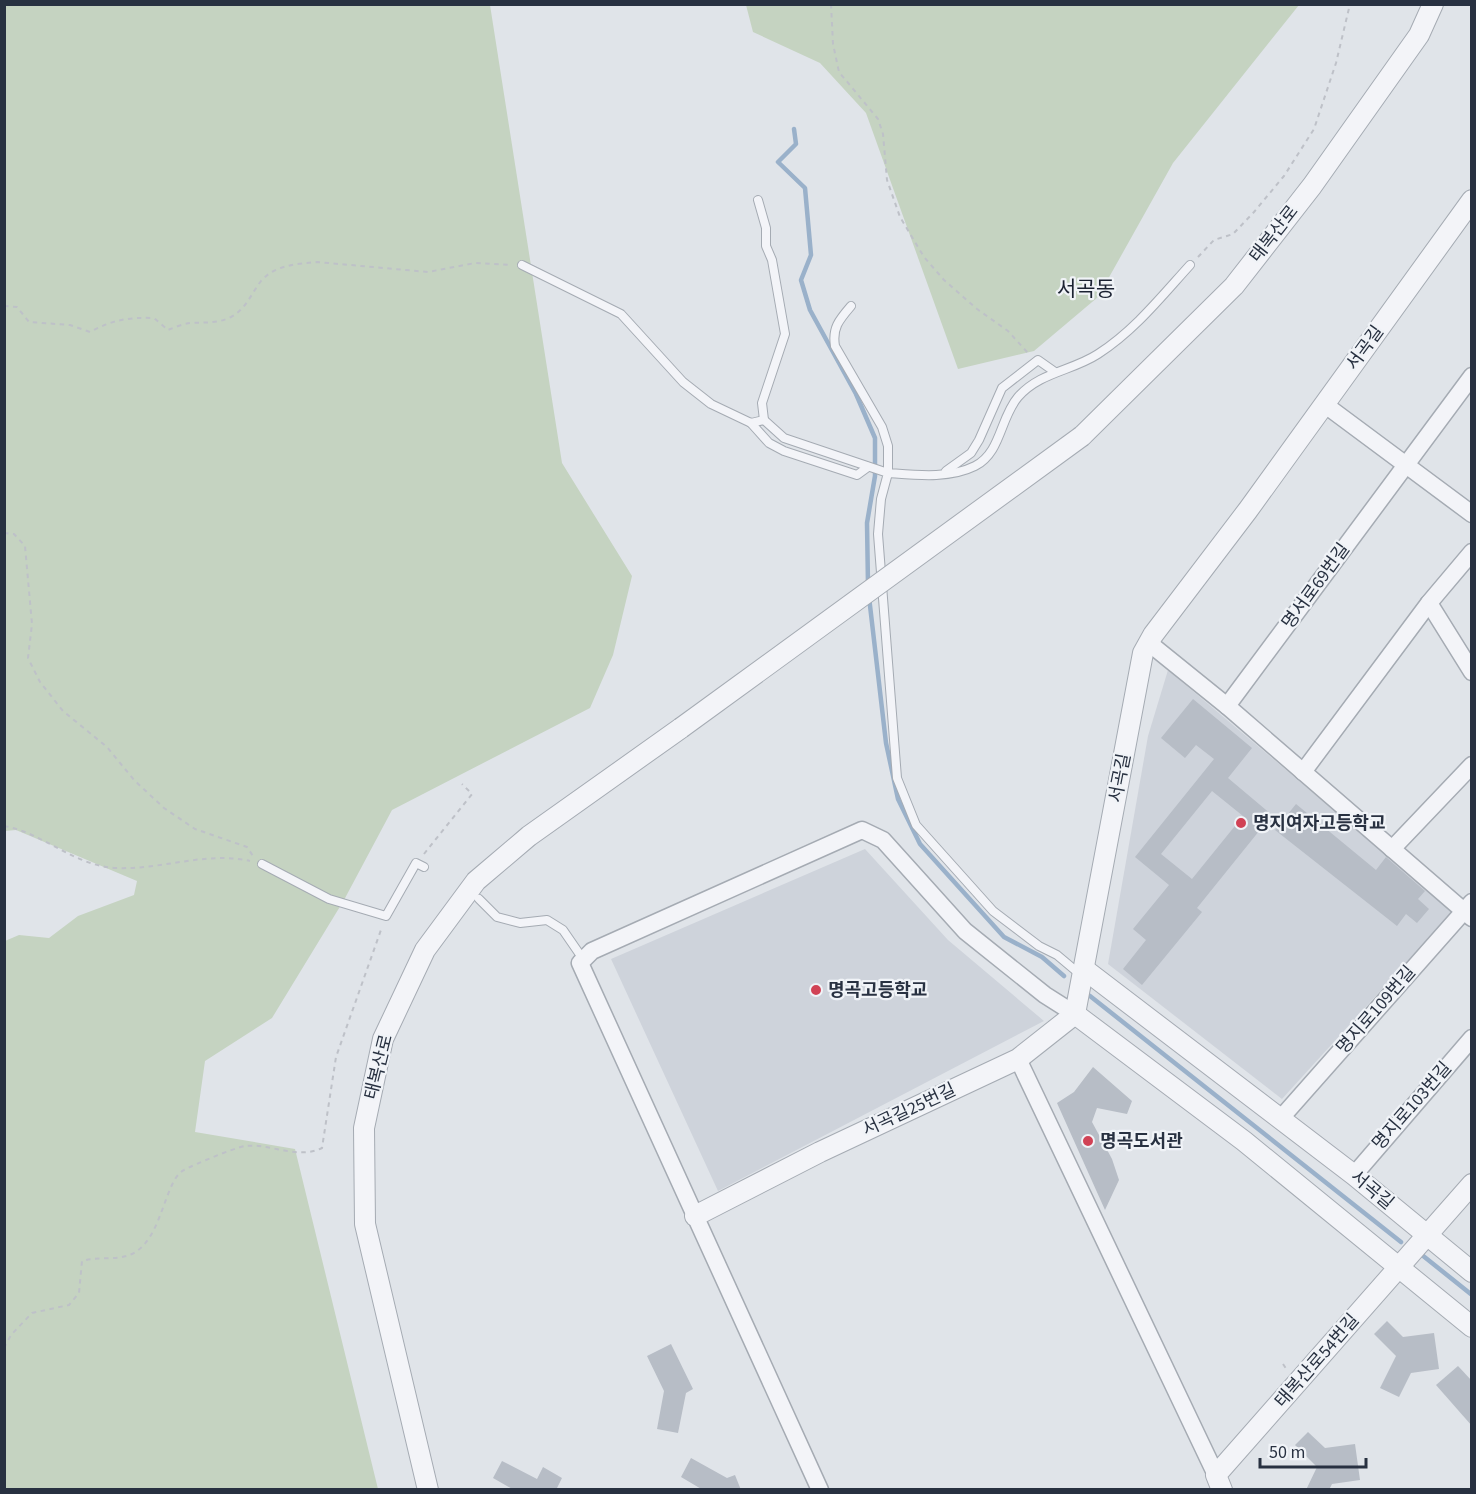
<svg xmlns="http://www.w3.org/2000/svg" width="1476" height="1494" font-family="'Source Sans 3','Noto Sans KR',sans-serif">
  <rect width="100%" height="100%" fill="#e0e4e9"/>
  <!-- built -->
  <g fill="#ced3db">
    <path d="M1168 670 1453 911 1282 1099 1108 964 1148 736Z"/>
    <path d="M865 849 948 940 1044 1021 718 1191 611 959Z"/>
  </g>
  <!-- green -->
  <g fill="#c5d3c1">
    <path d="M5 5H490L562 463 632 576 613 655 590 708 392 810 344 900 272 1018 205 1061 195 1132 295 1149 378 1489H5V941L19 935 49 938 78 916 134 895 137 881 16 830 5 831Z"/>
    <path d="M746 5V4L1299 5 1173 163 1098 297 1034 351 958 369 866 113 820 63 753 32Z"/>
  </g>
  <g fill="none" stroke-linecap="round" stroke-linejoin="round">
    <!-- stream -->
    <g stroke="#9ab1ca" stroke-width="4.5">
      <path d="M794 129 796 144 778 162 805 188 811 255 801 280 810 310 856 394 875 438V476L867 523 868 585"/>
      <path d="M869 597 886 743 898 799 920 844 1004 937 1042 957 1064 976"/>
      <path d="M1090 996 1401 1242"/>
      <path d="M1422 1255 1472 1295"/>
    </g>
  </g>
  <!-- building -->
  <g fill="#b7bdc6" fill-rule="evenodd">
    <path d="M1193 699 1252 748 1228 778 1272 815 1197 908 1202 912 1142 985 1123 969 1146 940 1133 929 1169 885 1135 857 1214 759 1196 745 1185 758 1161 738ZM1212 791 1243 816 1192 879 1161 854Z"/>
    <path d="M1296 804 1376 870 1386 857 1425 891 1418 899 1429 909 1417 923 1406 914 1397 926 1275 830Z"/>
    <path d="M1093 1067 1132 1101 1127 1114 1097 1108 1092 1122 1112 1159 1119 1180 1105 1210 1057 1103 1074 1092Z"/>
    <path d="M1387 1321 1403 1337 1434 1333 1439 1369 1411 1373 1399 1397 1380 1388 1396 1356 1374 1334Z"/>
    <path d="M671 1344 693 1389 686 1393 678 1433 657 1429 664 1391 647 1356Z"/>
    <path d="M1458 1366 1472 1381V1426L1436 1385Z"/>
    <path d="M1308 1432 1325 1448 1355 1444 1360 1480 1332 1484 1329 1490H1306L1317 1467 1295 1445Z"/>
    <path d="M691 1458 727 1478 735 1475 741 1490H703L681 1477Z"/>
    <path d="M502 1461 537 1479 543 1467 562 1478 556 1490H514L493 1478Z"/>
  </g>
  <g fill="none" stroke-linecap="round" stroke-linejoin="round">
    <!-- service casing -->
    <g stroke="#a5abb3" stroke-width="10">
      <g id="service">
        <path d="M758 200 766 228V246L772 260 785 334 762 403 764 420"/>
        <path d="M522 265 621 314 683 382 711 404 751 423 764 420 784 438 888 473 881 499 878 534 897 778 916 825 993 911 1039 946 1057 955 1082 976"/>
        <path d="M851 306C839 320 832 328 835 346L882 427 888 446V473C916 475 949 479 975 466 1001 453 1000 418 1018 397 1040 372 1072 371 1098 354 1134 331 1161 297 1190 265"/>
        <path d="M751 423 769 443 784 451 857 475 868 467"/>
        <path d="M946 471 971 453 979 440 1002 388 1038 360 1055 372"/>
        <path d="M262 864 329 899 386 916 416 863 424 867"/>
        <path d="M479 899 497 917 520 923 547 920 563 930 583 959"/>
      </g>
    </g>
    <!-- minor casing -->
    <g stroke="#a5abb3" stroke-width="19">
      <g id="minor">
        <path d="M1324 404 1472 514"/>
        <path d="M1429 603 1472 672"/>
        <path d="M1149 643 1227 706 1472 918"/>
        <path d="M1227 706 1472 376"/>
        <path d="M1303 772 1429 603 1472 552"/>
        <path d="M1392 849 1472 765"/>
        <path d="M1018 1059 1216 1475"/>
        <path d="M1281 1118 1472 902"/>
        <path d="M1354 1175 1472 1038"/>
        <path d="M820 1490 580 963 592 951 862 830 883 840 965 931 1045 995 1075 1014"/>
      </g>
    </g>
    <!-- tertiary casing -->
    <g stroke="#a5abb3" stroke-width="22">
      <g id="tertiary">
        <path d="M1082 436 1234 286 1312 186 1419 35 1433 4"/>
        <path d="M1084 969 1354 1175 1472 1272"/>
        <path d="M1075 1014 1244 1141 1472 1327"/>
        <path d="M695 1216 820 1152 1018 1059 1075 1014 1143 653 1153 635 1248 510 1472 200"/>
        <path d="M428 1490 365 1224 364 1128 383 1039 425 950 476 881 529 836 681 728"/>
        <path d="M1222 1490 1216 1475 1472 1184"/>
      </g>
    </g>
    <!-- path -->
    <g stroke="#bec1c8" stroke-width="2" stroke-dasharray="4.5 4.5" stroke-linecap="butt">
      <path d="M831 4 833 44 839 72 878 119 883 134 887 180 900 217 924 257 944 280 977 309 1008 331 1028 353"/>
      <path d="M1198 257 1214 240 1233 234 1254 212 1284 176 1314 129 1336 63 1350 4"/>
      <path d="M4 306 17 307 29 322 70 325 90 332C112 320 129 317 154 318L168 330C175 327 183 324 190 323 205 322 217 324 231 317 246 309 251 294 261 281 275 265 296 264 317 262L428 272 475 263 511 265"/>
      <path d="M4 533 14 534 25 546 32 624 28 658 40 682 63 711 107 747 134 780 164 808 195 829 247 847 253 856"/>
      <path d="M4 826C44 833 74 866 116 868 162 870 205 851 250 861"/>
      <path d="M424 854 472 794 462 784"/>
      <path d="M4 1348 11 1335 32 1313 69 1305 79 1293 82 1261C98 1256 117 1261 132 1254 163 1239 164 1180 184 1170 195 1164 234 1148 245 1146 270 1143 297 1160 322 1148L336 1057 382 927"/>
      <path d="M1283 1364 1287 1370"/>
    </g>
    <!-- service -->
    <use href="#service" stroke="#f3f4f8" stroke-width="8"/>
    <!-- minor -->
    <use href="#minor" stroke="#f3f4f8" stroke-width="16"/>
    <!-- tertiary -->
    <use href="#tertiary" stroke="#f3f4f8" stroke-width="20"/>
    <!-- tertiary-bridge casing -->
    <g stroke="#a5abb3" stroke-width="22" stroke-linecap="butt">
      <path id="tertiary-bridge" d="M681 728 1082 436"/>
    </g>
    <!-- tertiary-bridge -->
    <use href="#tertiary-bridge" stroke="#f3f4f8" stroke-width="20"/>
  </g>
  <!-- markers -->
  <g fill="#d14255" stroke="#f0f3f7" stroke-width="2">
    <circle cx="1241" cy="823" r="6"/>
    <circle cx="816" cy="990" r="6"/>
    <circle cx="1088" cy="1141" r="6"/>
  </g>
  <g text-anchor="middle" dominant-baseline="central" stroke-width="4.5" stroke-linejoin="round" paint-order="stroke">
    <!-- street labels -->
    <g font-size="18" fill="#283141" stroke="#f0f3f7">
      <text transform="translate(1274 234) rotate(-52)">태복산로</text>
      <text transform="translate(1365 348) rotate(-54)">서곡길</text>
      <text transform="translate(1316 586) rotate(-54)">명서로69번길</text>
      <text transform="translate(1120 778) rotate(-79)">서곡길</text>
      <text transform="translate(1376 1010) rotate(-49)">명지로109번길</text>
      <text transform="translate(379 1067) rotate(-76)">태복산로</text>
      <text transform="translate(1412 1106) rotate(-49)">명지로103번길</text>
      <text transform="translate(909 1110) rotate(-25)">서곡길25번길</text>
      <text transform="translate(1372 1190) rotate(40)">서곡길</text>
      <text transform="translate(1317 1361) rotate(-49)">태복산로54번길</text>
    </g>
    <!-- poi labels -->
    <g font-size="18" font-weight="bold" fill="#283141" stroke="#f0f3f7" text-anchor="start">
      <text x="1253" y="823">명지여자고등학교</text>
      <text x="828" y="990">명곡고등학교</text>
      <text x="1100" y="1141">명곡도서관</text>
    </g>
    <!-- quarter labels -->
    <g font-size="21" fill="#1b2232" stroke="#f0f3f7">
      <text x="1086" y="289">서곡동</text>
    </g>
  </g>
  <!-- border -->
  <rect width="1476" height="1494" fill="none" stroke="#283141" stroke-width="12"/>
  <!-- scale -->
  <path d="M1260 1458v9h106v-9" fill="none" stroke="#283141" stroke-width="3"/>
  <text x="1269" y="1458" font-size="18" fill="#283141" stroke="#f0f3f7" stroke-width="4.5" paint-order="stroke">50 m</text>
</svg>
